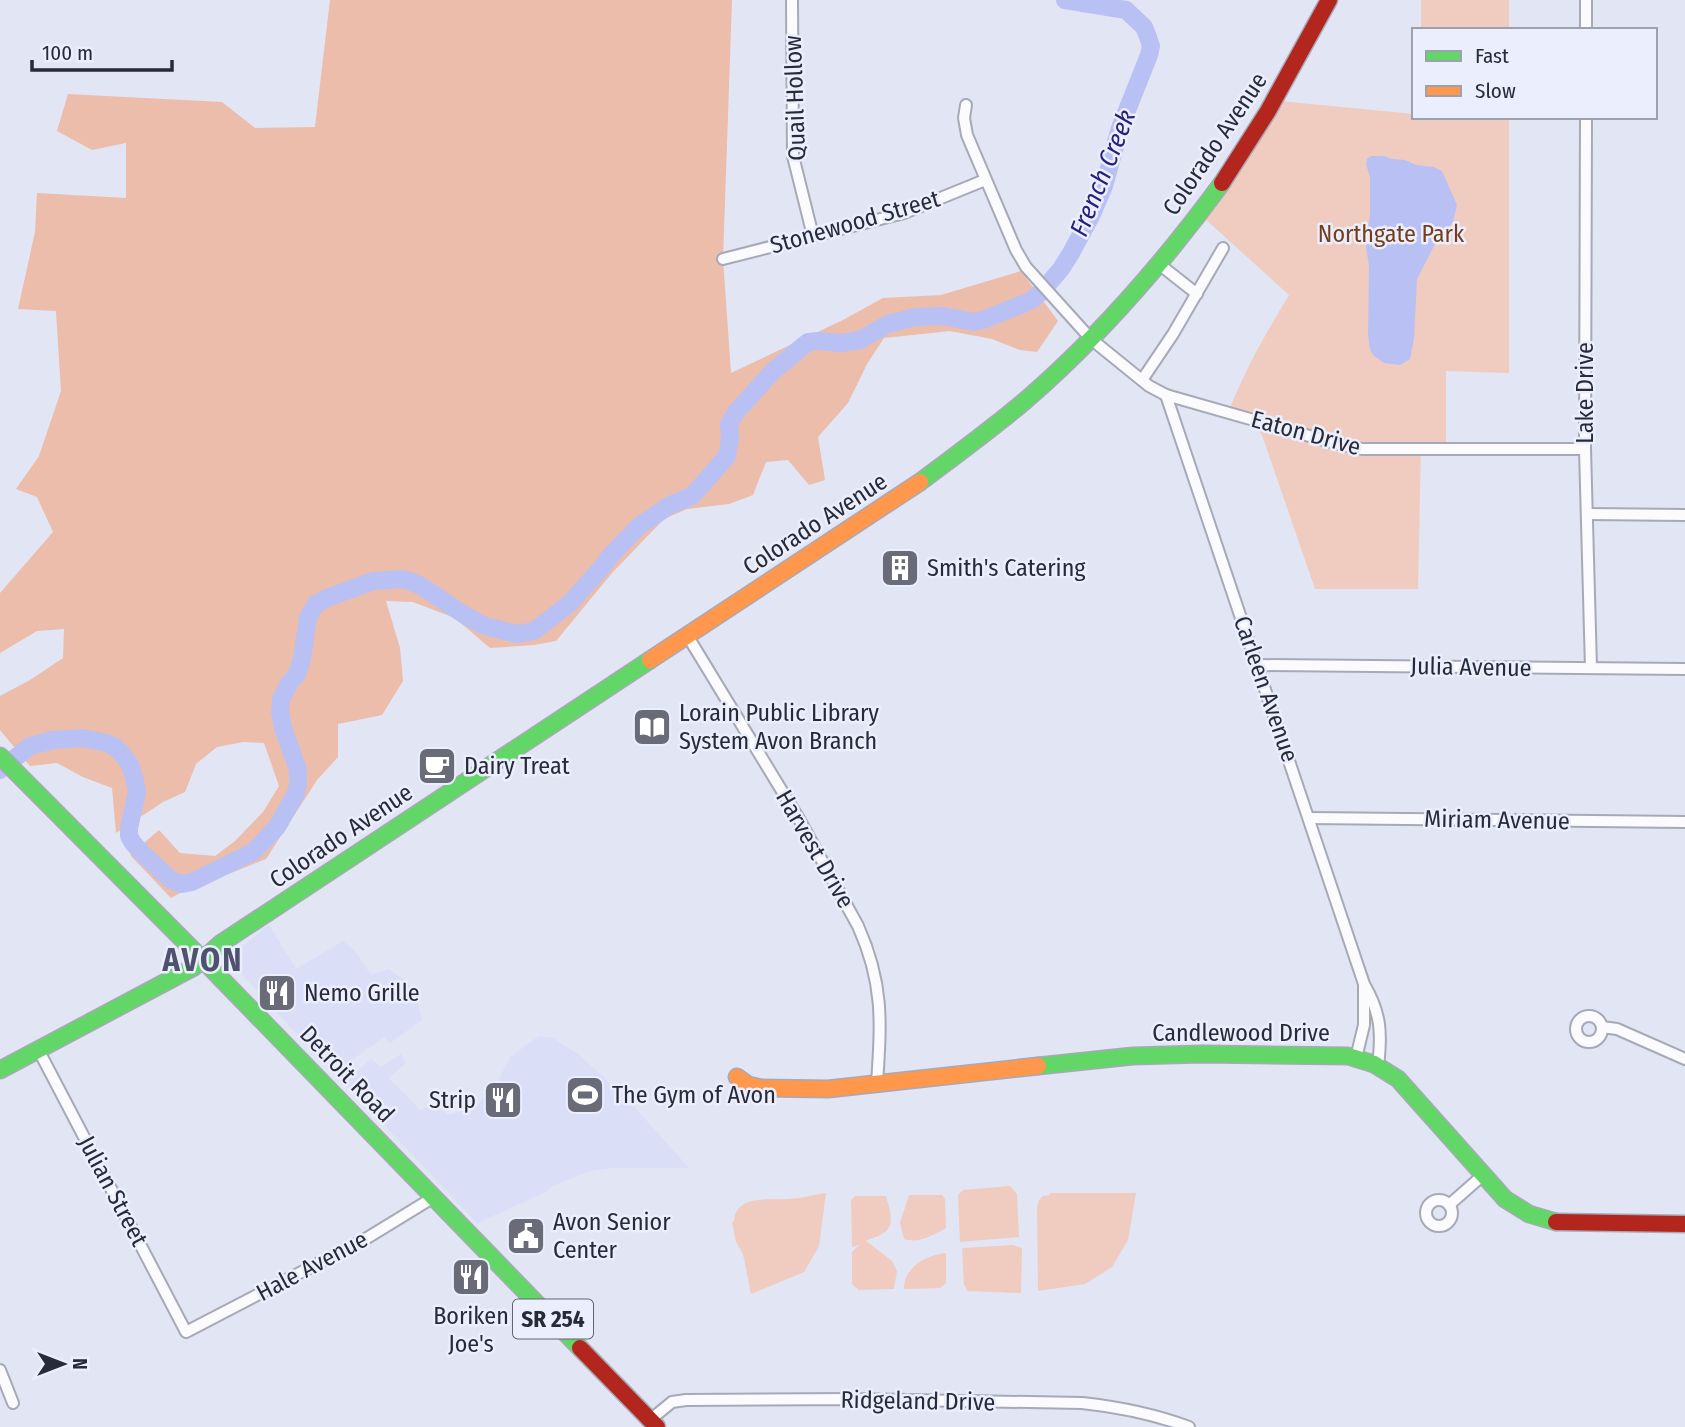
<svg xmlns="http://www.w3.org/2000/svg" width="1685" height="1427" font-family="'Fira Sans Condensed',sans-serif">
  <rect width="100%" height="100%" fill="#e2e5f4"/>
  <!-- built -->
  <g fill="#dadef7">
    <path d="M269 925 296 969 343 941 354 950 371 975 388 969 402 978 415 991 422 1020 390 1043 384 1037 335 1072 290 1027 233 964V954Z"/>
    <path d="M539 1036 553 1038 578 1054 628 1100 689 1168H612L590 1171 552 1186 546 1192 477 1223 344 1083 371 1059 381 1067 401 1054 406 1063 389 1078 420 1110 434 1104 448 1115 473 1108 493 1091 510 1057Z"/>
  </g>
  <!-- green -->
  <g fill="#efccbf">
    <rect x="1421" y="0" width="88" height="30"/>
    <path d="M1280 101 1414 114V117H1509V373L1446 371V445H1421L1418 589H1315L1262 435 1249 414 1230 408C1246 368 1267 331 1289 295L1203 217Z"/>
    <path d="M1010 1186 1017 1194 1019 1237 960 1242 958 1195 963 1190Z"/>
    <path d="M826 1193 819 1246 804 1272 751 1294 743 1254 736 1242 732 1222 734 1221C736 1195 767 1200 786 1199 799 1199 813 1195 826 1193Z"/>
    <path d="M1050 1193H1136L1128 1240 1112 1267 1085 1284 1038 1291 1037 1207 1039 1200 1043 1196 1050 1195Z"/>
    <path d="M909 1195H942L945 1199 946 1228C933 1235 919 1244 904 1239L900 1223Z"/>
    <path d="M855 1196H886C889 1209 897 1226 882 1234 877 1237 871 1238 866 1241L892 1261 897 1271 894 1289 859 1290 852 1284V1252L859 1245 852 1247 851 1200Z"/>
    <path d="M1013 1245 1022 1248 1021 1293 968 1291 964 1285 962 1248Z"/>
    <path d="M946 1253V1283L940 1288 904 1289C904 1267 926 1255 946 1253Z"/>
  </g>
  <!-- forest -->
  <path fill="#ebbdaa" d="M330 0H732L723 259 731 373 843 320 883 298 941 295 1021 271 1058 321 1037 352 1020 350 992 339 950 331 884 338 867 364 848 403 818 437 825 480 809 485 788 460 766 462 753 495 729 504 687 509 664 519 612 573 556 641 534 645 490 648 455 618 413 602 386 601 400 648 403 681 382 715 338 724V757L317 780 266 859 231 873 210 877 171 898 130 855 159 830 180 853 215 856 235 841 263 812 279 786 264 743 243 742 217 747 196 764 185 792 163 802 116 833 112 788 83 777 57 763 30 766 0 730V696L30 680 63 658 64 629 37 631 0 653V593L53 532 37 497 16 489 39 456 61 391 56 311 18 309 35 232 37 193 126 198V143L92 150 57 131 68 94 222 102 255 128 315 127Z"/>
  <!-- water -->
  <path fill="#b9c1f4" d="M1371 156H1384L1392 159 1405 160 1416 165 1434 167 1442 171 1457 205 1453 222 1434 246 1417 279 1414 339 1410 359 1400 365 1384 363 1374 356 1370 350 1368 335 1369 266 1366 247 1370 214V177L1366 164 1367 159Z"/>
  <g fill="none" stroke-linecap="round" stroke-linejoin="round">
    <!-- river -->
    <path stroke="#b9c1f4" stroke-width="18" d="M0 770 30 746 53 740 83 738 107 743 115 747 123 755 130 765 134 777 137 792 129 828V836L133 843 141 852 171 880 182 884 192 882 253 852 277 827 296 793 298 784V770L283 728 280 712 281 699 290 682 297 674 302 659 308 617 316 604 327 598 373 581 402 579 410 581 421 586 466 616 485 626 517 634 534 631 570 603 601 568 612 554 639 526 670 505 692 496 727 456 730 439 729 424 736 412 773 371 808 342 820 341 841 343 860 340 888 324 915 317 944 316 973 322 986 319 1032 300 1043 290 1061 269 1071 253 1092 214 1104 186 1120 128 1149 55 1151 46 1148 37 1144 27 1126 10 1065 0"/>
    <!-- street casing -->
    <g stroke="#a7a9b6" stroke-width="14">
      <g id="street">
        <path d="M792 0 793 156 813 236"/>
        <path d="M1586 30V0"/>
        <path d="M966 105 964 118 967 135 1016 250 1026 267 1091 339 1149 386 1166 395 1334 443 1362 449H1585"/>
        <path d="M1586 117 1585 449 1591 668"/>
        <path d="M723 259 904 213 985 180"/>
        <path d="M1159 264 1197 294"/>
        <path d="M1142 380 1173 334 1223 248"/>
        <path d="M1166 395 1364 984C1381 1013 1382 1033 1378 1066"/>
        <path d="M1587 514 1685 515"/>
        <path d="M687 635 799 819 858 926C884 984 881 1022 877 1084"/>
        <path d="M1257 665 1685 669"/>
        <path d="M1309 818 1685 822"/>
        <circle cx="1589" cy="1029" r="13"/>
        <path d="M1602 1027 1617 1029 1685 1059"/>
        <path d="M39 1051 186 1332 367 1238 434 1197"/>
        <path d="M1356 1058 1364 1025V987"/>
        <circle cx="1439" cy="1213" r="13"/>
        <path d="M1449 1205 1482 1176"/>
        <path d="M0 1370 13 1403"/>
        <path d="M650 1420 672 1402 686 1400 853 1399 1082 1403C1119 1407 1154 1414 1189 1427"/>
      </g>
    </g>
    <!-- fast casing -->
    <g stroke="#a7a9b6" stroke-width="19">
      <g id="fast">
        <path d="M920 482C956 455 992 429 1026 400 1100 336 1164 262 1222 183"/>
        <path d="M0 756 203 960 580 1348"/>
        <path d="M1038 1066 1133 1056 1202 1054 1348 1056 1374 1064 1398 1079 1505 1199 1529 1214 1556 1222"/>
        <path d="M0 1070 194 967 220 944 650 660"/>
      </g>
    </g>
    <!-- slow casing -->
    <g stroke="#a7a9b6" stroke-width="19">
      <g id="slow">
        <path d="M650 660 920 482"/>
        <path d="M737 1077 748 1085 761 1088 828 1089 1038 1066"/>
      </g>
    </g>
    <!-- jam casing -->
    <g stroke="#a7a9b6" stroke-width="19">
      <g id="jam">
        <path d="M1222 183 1268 111 1329 0"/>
        <path d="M1556 1222 1685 1224"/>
        <path d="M580 1348 657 1427"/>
      </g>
    </g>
    <!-- street -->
    <use href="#street" stroke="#fbfbfd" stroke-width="10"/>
    <!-- fast -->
    <use href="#fast" stroke="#63d668" stroke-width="16"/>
    <!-- slow -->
    <use href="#slow" stroke="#ff974d" stroke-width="16"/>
    <!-- jam -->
    <use href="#jam" stroke="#b3261e" stroke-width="16"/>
  </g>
  <!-- icons -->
  <defs>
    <g id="building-square" transform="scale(2.0125)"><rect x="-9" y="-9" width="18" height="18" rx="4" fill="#696b79" stroke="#ebeefc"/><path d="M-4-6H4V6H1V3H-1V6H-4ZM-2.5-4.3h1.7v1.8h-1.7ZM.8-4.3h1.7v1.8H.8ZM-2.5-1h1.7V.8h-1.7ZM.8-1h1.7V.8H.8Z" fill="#fff"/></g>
    <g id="library-square" transform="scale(2.0125)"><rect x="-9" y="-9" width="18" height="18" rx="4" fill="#696b79" stroke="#ebeefc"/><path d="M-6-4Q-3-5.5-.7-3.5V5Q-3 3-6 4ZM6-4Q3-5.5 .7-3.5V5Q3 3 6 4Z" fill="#fff"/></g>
    <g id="cafe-square" transform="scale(2.0125)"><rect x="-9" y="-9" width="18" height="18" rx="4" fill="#696b79" stroke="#ebeefc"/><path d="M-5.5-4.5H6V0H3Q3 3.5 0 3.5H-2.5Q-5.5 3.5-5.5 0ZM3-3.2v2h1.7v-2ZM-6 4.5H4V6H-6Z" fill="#fff"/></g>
    <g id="restaurant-square" transform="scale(2.0125)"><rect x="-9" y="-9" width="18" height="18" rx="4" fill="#696b79" stroke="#ebeefc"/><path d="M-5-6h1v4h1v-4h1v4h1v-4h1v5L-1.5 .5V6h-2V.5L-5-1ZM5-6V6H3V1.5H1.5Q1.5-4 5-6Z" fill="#fff"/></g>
    <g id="stadium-square" transform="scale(2.0125)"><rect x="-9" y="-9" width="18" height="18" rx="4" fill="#696b79" stroke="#ebeefc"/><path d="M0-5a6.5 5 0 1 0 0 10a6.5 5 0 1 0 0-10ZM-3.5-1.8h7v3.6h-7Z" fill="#fff"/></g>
    <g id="civic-square" transform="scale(2.0125)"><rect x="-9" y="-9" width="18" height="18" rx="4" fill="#696b79" stroke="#ebeefc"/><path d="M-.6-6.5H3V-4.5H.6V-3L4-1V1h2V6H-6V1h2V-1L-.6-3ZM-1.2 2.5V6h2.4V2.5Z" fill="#fff"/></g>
  </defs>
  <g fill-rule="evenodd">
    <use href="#building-square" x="900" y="568"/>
    <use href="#library-square" x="652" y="727"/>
    <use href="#cafe-square" x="437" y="766"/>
    <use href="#restaurant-square" x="277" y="993"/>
    <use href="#stadium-square" x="585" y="1095"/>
    <use href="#restaurant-square" x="503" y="1100"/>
    <use href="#civic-square" x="526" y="1236"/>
    <use href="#restaurant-square" x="471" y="1277"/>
  </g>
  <g text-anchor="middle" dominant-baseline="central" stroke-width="5" stroke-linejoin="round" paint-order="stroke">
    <!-- shield labels -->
    <rect fill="#ebeefc" stroke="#626572" stroke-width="2" x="513" y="1299.5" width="80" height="39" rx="5"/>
    <g font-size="23" font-weight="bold" fill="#282a37">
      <text x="553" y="1319">SR 254</text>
    </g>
    <!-- street labels -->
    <g font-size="24" fill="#282a37" stroke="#ebeefc">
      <text transform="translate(795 98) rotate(-92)">Quail Hollow</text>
      <text transform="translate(1215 144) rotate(-56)">Colorado Avenue</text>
      <text transform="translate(855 222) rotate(-16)">Stonewood Street</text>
      <text transform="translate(1585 393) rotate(-90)">Lake Drive</text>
      <text transform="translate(1306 433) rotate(15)">Eaton Drive</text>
      <text transform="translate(815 524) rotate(-33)">Colorado Avenue</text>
      <text transform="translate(1471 667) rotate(1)">Julia Avenue</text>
      <text transform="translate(1266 689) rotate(71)">Carleen Avenue</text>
      <text transform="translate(1497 820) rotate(1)">Miriam Avenue</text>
      <text transform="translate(341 836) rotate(-34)">Colorado Avenue</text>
      <text transform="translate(815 849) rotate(60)">Harvest Drive</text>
      <text x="1241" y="1033">Candlewood Drive</text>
      <text transform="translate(347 1074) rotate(46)">Detroit Road</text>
      <text transform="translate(113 1191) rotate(62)">Julian Street</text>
      <text transform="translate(312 1266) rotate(-28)">Hale Avenue</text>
      <text transform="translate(918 1401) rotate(1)">Ridgeland Drive</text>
    </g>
    <!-- park labels -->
    <g font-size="24" fill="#743d1c" stroke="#ebeefc">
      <text x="1391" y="234">Northgate Park</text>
    </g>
    <!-- poi labels -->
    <g font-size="24" fill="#282a37" stroke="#ebeefc" text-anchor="start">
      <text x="927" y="568">Smith's Catering</text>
      <text x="679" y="713">Lorain Public Library<tspan x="679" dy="28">System Avon Branch</tspan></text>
      <text x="464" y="766">Dairy Treat</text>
      <text x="304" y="993">Nemo Grille</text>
      <text x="612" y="1095">The Gym of Avon</text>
      <text x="476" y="1100" text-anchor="end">Strip</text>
      <text x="553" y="1222">Avon Senior<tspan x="553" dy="28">Center</tspan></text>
      <text x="471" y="1316" text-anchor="middle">Boriken<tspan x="471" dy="28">Joe's</tspan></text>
    </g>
    <!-- water labels -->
    <g font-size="26" font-style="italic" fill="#27217d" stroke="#ebeefc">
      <text transform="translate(1103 173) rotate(-68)">French Creek</text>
    </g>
    <!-- district labels -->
    <g font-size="32" font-weight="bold" letter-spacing="2" fill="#4e526e" stroke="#ebeefc">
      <text x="203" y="960">AVON</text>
    </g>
  </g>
  <!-- legend -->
  <rect x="1412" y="28" width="245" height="91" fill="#ebeefc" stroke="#9da0ad" stroke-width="2"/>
  <rect x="1426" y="51" width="35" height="10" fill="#63d668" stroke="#9da0ad" stroke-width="2"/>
  <text x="1475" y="63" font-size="21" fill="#282a37">Fast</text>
  <rect x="1426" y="86" width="35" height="10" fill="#ff974d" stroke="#9da0ad" stroke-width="2"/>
  <text x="1475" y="98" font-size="21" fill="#282a37">Slow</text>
  <!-- north arrow -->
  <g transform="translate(63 1364) rotate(90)" stroke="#ebeefc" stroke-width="5" paint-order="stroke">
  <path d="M0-5L12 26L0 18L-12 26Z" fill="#282a37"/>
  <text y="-10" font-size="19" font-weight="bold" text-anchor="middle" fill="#282a37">N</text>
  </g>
  <!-- scale -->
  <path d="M32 60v10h140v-10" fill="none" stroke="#282a37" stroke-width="3.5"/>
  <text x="42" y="60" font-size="21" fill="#282a37" stroke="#ebeefc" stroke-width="5" paint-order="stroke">100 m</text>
</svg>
